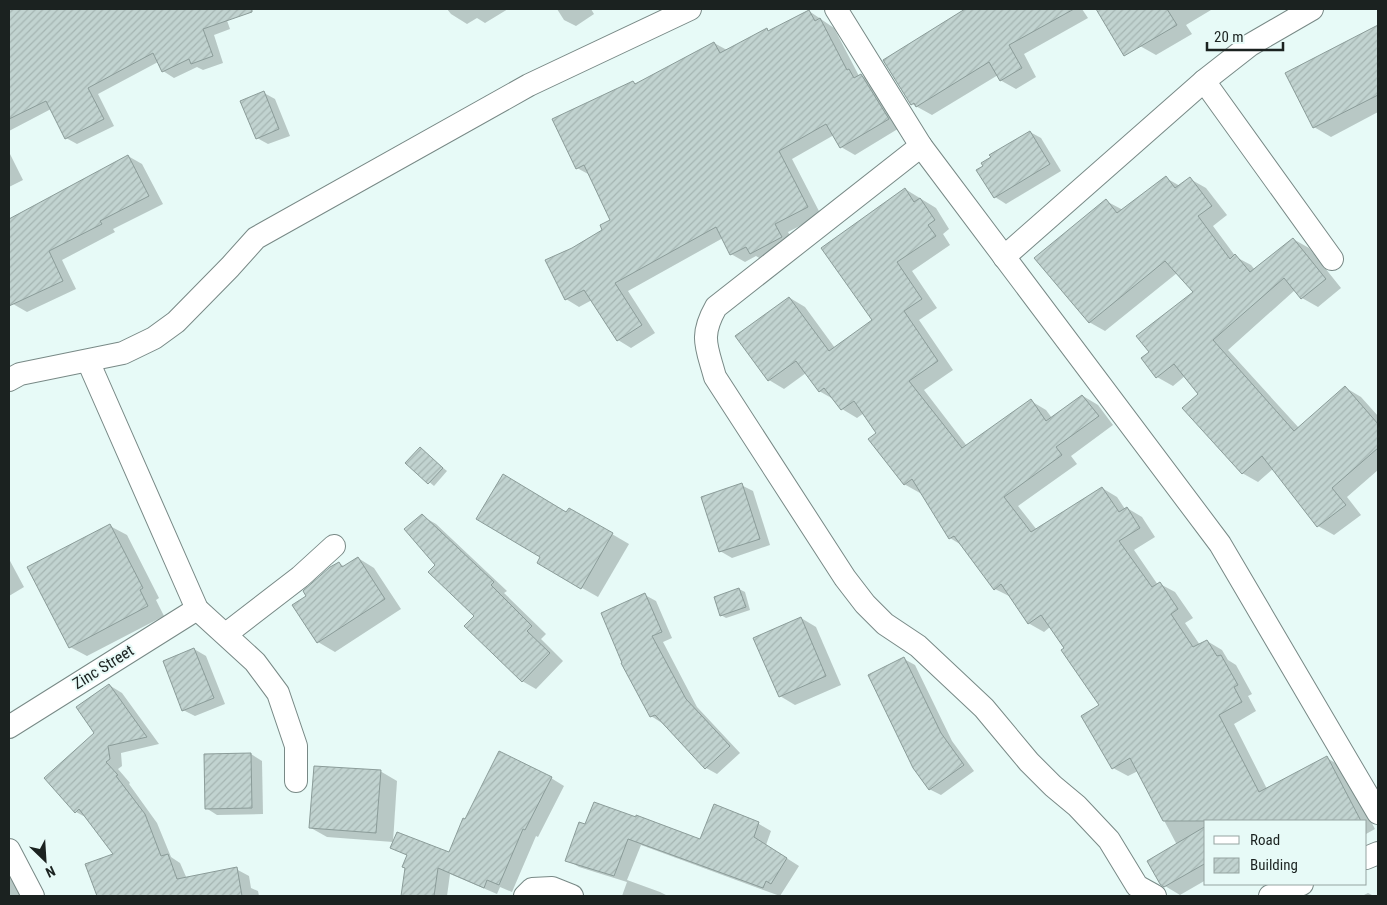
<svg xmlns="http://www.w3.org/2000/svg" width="1387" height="905" font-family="'Roboto Condensed',sans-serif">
  <defs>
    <pattern id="building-hatch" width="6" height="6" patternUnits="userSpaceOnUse" patternTransform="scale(1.25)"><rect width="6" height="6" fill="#c1d3d0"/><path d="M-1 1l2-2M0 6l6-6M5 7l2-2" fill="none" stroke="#a5b5b2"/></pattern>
  </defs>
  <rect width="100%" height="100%" fill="#e7faf7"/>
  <!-- shadow -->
  <g fill="#0003">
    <path d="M9 9H223L230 29 214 35 223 63 203 70 197 67 174 78 163 71 158 62 98 94 114 126 77 144 66 138 51 109 9 131Z"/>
    <path d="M447 9H508L485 23 477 18 467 24 451 14Z"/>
    <path d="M557 9H591L594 14 576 26 564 20Z"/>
    <path d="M962 9H1082L1088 18 1024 54 1036 77 1016 89 1000 80 998 75 932 115 912 104 963 12Z"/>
    <path d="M1117 9H1210L1211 10 1186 25 1192 34 1156 55 1140 46Z"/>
    <path d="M809 11 834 28 859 76 861 75 874 83 901 127 855 155 841 147 834 135 792 159 821 215 788 232 795 245 764 261 756 256 745 262 731 254 723 238 628 291 655 333 631 348 618 340 592 300 579 307 566 299 573 249 604 230 611 220 590 175 577 168 633 82 637 85 714 43 727 50 767 30 770 32Z"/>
    <path d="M1378 26V112L1331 137 1314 127 1287 73Z"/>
    <path d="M264 93 275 99 290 136 268 144 257 138Z"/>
    <path d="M1030 132 1041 138 1061 171 1006 204 995 197Z"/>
    <path d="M9 152 23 180 9 187Z"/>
    <path d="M128 156 142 164 163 204 113 229 115 232 62 260 76 289 27 312 13 304 9 294V220Z"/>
    <path d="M1166 178 1180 186 1190 179 1206 188 1227 215 1213 226 1236 257 1251 265 1255 270 1293 239 1309 248 1341 288 1318 307 1302 298 1295 290 1228 350 1299 428 1346 388 1361 397 1378 416V470L1347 497 1361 515 1334 535 1318 526 1274 468 1258 482 1242 473 1199 394 1185 376 1173 386 1157 377 1150 352 1195 292 1177 273 1105 331 1089 322 1106 201 1123 210Z"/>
    <path d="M905 189 936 208 949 229 943 234 950 245 912 271 937 308 919 320 953 370 924 390 967 446 1031 401 1046 410 1052 418 1083 396 1098 405 1113 425 1071 456 1077 464 1018 506 1037 530 1102 488 1117 497 1125 509 1127 508 1142 517 1155 537 1134 550 1158 585 1160 584 1175 592 1193 618 1185 623 1200 645 1207 641 1222 650 1228 660 1236 665 1252 694 1248 696 1256 711 1234 724 1267 789 1327 758 1342 767 1375 829 1366 834V821H1206V880L1180 895 1165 886 1177 845 1138 771 1128 776 1113 768 1101 705 1050 627 1044 632 1028 623 1011 597 995 589 963 546 950 538 921 492 920 493 904 484 878 433 864 413 857 418 842 409 835 400 819 391 806 373 784 389 769 380 737 337 790 298 805 307 835 348 874 320Z"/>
    <path d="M420 449 447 471 434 486 407 463Z"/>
    <path d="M741 485 753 491 770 545 732 558 720 551Z"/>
    <path d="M569 509 629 544 598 597 538 563Z"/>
    <path d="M422 516 436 524 507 591 504 593 546 634 541 639 563 661 536 689 522 681 476 616 437 566Z"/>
    <path d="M110 526 127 535 159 598 156 600 164 616 87 656 70 647Z"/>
    <path d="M358 558 374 568 401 609 335 652 318 642 294 605 308 596 339 563 345 567Z"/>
    <path d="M9 559 24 587 9 596Z"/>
    <path d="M739 589 745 592 750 610 726 618 721 615Z"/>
    <path d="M645 595 656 601 672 638 663 642 697 707 740 753 717 774 706 768 662 723 651 716Z"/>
    <path d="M801 618 816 627 841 685 795 705 780 696Z"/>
    <path d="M194 649 206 656 225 704 195 716 183 710Z"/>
    <path d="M904 659 915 665 952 741 974 771 941 795 929 789Z"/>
    <path d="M109 685 122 693 159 744 121 753 122 766 118 769 130 783 129 784 157 823 171 857 180 863 187 879 236 869 249 876 251 888 258 891 259 896H159L155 889 139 896H99L87 865 115 854 89 819 76 812Z"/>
    <path d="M251 754 262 761 263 814 217 815 206 808 205 755Z"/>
    <path d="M380 771 397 781 393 842 327 837 311 828Z"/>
    <path d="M551 778 564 786 538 837 536 836 512 892 500 887 497 894 450 874 447 896H402L408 856 392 848 450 853Z"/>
    <path d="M715 806 759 824 771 831 766 845 799 866 780 896 641 845 627 880 660 892 666 895 665 896H622L627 882 579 867 567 860 586 825 701 840Z"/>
    <path d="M9 866 23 896H9Z"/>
    <path d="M1368 893 1374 896H1362Z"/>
  </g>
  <!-- building -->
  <g fill="url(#building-hatch)" stroke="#8b9c99">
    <path d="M9 9H252V12L203 29 213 56 191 64 189 59 162 72 153 53 88 88 104 119 65 139 46 101 9 119Z"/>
    <path d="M965 9H1074L1009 45 1022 68 1000 81 989 62 916 107 914 103 911 105 883 60Z"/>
    <path d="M1096 9H1167L1177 25 1124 56Z"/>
    <path d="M809 10 815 21 820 18 847 70 849 69 854 78 861 74 889 119 840 148 826 124 779 151 808 207 775 224 782 237 750 254 746 247 730 255 716 227 615 283 642 325 617 341 584 290 565 300 545 260 572 248 602 230 600 225 610 220 584 165 576 169 552 119 633 81 635 84 714 42 720 53 767 28 768 31Z"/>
    <path d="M1378 25V95L1313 128 1285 73Z"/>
    <path d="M264 91 279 129 256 139 240 101Z"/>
    <path d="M1030 131 1050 164 994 198 976 170 983 166 981 163 991 157 989 155Z"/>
    <path d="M128 155 149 196 100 221 102 224 49 251 63 281 9 306V219Z"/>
    <path d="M1166 176 1175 188 1190 177 1212 206 1198 216 1230 259 1235 254 1250 272 1293 238 1326 279 1301 299 1284 278 1213 340 1294 431 1345 386 1378 424V448L1332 488 1346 505 1317 527 1262 456 1242 474 1182 408 1198 394 1174 364 1156 378 1141 358 1149 352 1136 336 1193 292 1165 261 1089 323 1034 258 1106 199 1117 213Z"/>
    <path d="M905 188 914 202 920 198 935 220 928 225 936 236 897 262 922 299 904 311 938 361 909 381 962 448 1031 399 1046 421 1082 395 1099 416 1056 447 1062 455 1004 497 1031 532 1102 487 1119 512 1127 507 1140 528 1119 541 1152 587 1160 582 1178 609 1171 614 1193 647 1207 640 1217 656 1221 655 1238 685 1234 687 1242 702 1219 715 1259 792 1327 756 1361 821H1163L1130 758 1112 769 1081 716 1099 705 1061 650 1064 648 1041 615 1028 624 1001 584 994 590 954 536 949 539 912 479 904 485 868 439 876 433 854 401 841 410 824 388 819 392 796 361 768 381 735 336 789 297 829 351 872 320 821 248Z"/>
    <path d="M420 447 443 468 428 484 405 463Z"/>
    <path d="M503 474 566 512 569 508 613 533 581 589 537 563 540 557 476 519Z"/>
    <path d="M742 483 760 539 719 552 701 497Z"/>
    <path d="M422 514 494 582 491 585 532 626 527 631 550 653 522 682 464 626 474 616 428 572 435 565 404 529Z"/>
    <path d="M110 524 143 588 140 590 148 606 69 648 27 567Z"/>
    <path d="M358 557 385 599 317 643 292 605 306 596 303 591 330 567 339 562 342 567Z"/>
    <path d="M739 588 746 607 720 616 714 597Z"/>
    <path d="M645 593 662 632 652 636 686 699 730 746 705 769 655 715 650 717 621 663H622L601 613Z"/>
    <path d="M801 617 826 676 779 697 753 638Z"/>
    <path d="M194 648 214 698 182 711 163 661Z"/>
    <path d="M904 657 941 733 964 765 929 790 913 768 868 675Z"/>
    <path d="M109 684 147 737 108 746 110 759 106 762 118 775 116 776 145 814 161 856 168 854 177 879 237 867 242 896H97L85 864 113 854 79 809 75 813 44 778 94 733 76 707Z"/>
    <path d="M499 751 552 777 525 830 523 829 499 885 487 880 484 888 438 868 434 896H401L405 868 402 867 407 855 390 848 397 832 449 852 463 818 465 819Z"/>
    <path d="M251 753 252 808 205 809 204 754Z"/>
    <path d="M314 766 381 770 376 833 309 828Z"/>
    <path d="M594 802 636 817V815L700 839 714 804 759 822 754 837 787 858 771 884 766 881 763 888 628 839 614 876 565 861 579 822 585 824Z"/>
    <path d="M1206 826V863L1164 887 1160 884 1147 861Z"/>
  </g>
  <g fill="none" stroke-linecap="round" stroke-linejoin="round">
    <!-- minor casing -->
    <g stroke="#788986" stroke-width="24">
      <g id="minor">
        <path d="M836 9 921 146 1220 544 1378 813"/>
        <path d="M1204 81 1332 259"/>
        <path d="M921 146 716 307C699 337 707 347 715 377L845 578 865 604 885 624 918 646 984 708 1029 762 1053 786 1077 806 1109 840 1137 886 1155 896"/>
        <path d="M1004 257 1204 81 1250 45 1312 9"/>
        <path d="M88 361 197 609 255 662 278 693 296 746V781"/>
        <path d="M9 380 20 374 123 353 154 338 176 322 230 267 256 238 529 85 690 9"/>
        <path d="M226 634 300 577 334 546"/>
        <path d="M9 727 197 609"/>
        <path d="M9 850 33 896"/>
        <path d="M1366 858 1378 853"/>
        <path d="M525 896 532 889 552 888 572 896"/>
        <path d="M1270 896 1302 884"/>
      </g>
    </g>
    <!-- minor -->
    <use href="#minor" stroke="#fff" stroke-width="22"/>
  </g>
  <g text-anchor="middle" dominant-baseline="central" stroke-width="4" stroke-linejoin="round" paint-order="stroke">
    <!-- street labels -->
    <g font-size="16" fill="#1b2220" stroke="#e7faf7">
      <text transform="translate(103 667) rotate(-32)">Zinc Street</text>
    </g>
  </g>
  <!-- border -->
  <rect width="1387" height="905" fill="none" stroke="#1b2220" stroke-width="20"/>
  <!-- legend -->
  <rect x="1204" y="820" width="162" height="65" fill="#e7faf7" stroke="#95a4a1"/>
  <rect x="1214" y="836" width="25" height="8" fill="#ffffff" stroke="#95a4a1"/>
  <text x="1250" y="845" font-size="15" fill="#1b2220">Road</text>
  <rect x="1214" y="858" width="25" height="15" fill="url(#building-hatch)" stroke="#95a4a1"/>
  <text x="1250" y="870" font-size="15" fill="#1b2220">Building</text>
  <!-- north arrow -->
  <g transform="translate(45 860) rotate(155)" stroke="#e7faf7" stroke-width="4" paint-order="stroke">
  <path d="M0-4L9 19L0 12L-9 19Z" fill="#1b2220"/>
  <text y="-8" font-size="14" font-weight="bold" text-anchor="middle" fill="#1b2220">N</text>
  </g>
  <!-- scale -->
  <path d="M1207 42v8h76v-8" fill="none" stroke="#1b2220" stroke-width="2.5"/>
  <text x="1214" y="42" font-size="15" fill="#1b2220" stroke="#e7faf7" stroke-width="4" paint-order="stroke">20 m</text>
</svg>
